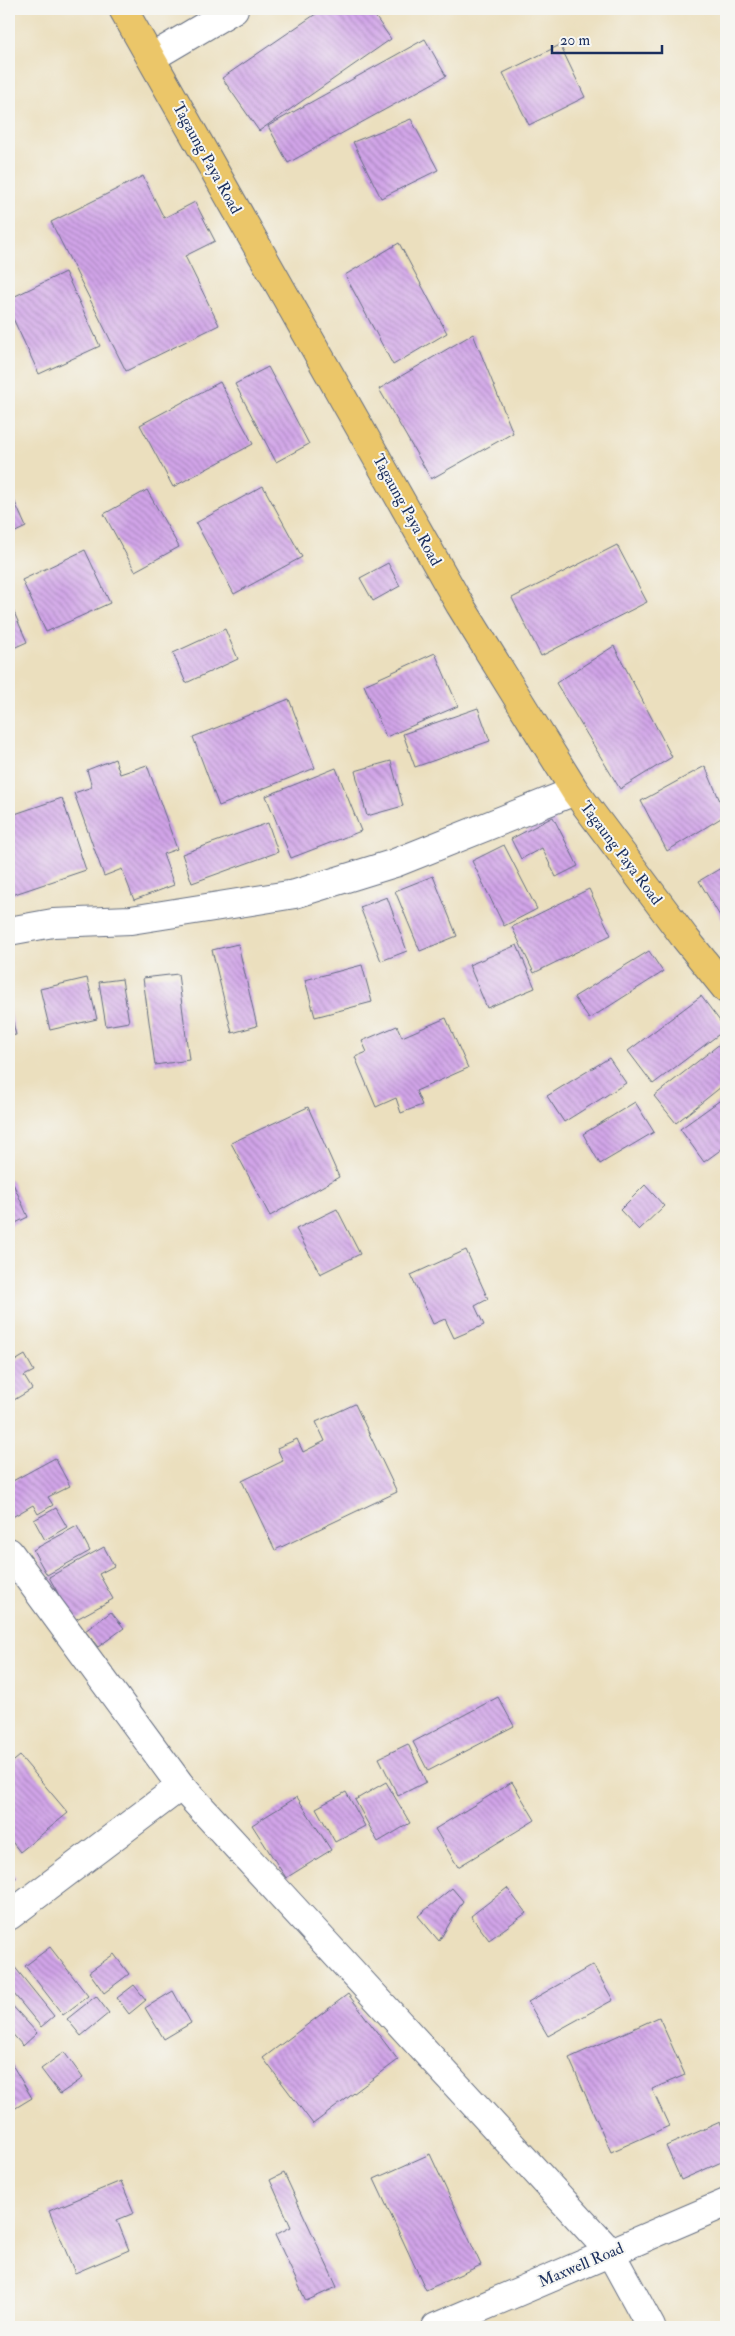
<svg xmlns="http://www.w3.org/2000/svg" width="735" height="2336" font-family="'IM FELL Double Pica',serif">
  <defs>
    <pattern id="building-back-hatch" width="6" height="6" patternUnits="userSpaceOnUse" patternTransform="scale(1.25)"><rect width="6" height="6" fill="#d1a4e8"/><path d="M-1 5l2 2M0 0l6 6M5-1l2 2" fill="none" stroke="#a986bf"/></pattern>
  </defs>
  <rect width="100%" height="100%" fill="#f6f6f2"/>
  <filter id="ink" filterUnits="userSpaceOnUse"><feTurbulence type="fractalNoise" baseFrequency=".02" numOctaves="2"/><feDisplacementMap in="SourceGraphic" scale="10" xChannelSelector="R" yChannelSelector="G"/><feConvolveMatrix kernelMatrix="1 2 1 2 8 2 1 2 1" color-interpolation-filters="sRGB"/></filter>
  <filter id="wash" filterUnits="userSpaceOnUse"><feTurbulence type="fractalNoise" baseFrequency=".0096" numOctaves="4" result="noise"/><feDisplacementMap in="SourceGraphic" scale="20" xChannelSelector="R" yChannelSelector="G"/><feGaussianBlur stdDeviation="1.12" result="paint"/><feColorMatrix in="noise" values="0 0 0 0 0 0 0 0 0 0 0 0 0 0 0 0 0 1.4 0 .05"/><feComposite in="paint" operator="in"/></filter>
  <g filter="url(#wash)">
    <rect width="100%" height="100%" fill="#ebdfbe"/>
    <g id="blocks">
      <!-- building -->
      <g fill="url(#building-back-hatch)">
        <path d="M323 9H370L391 39 259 131 222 78Z"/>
        <path d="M425 39 446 76 288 163 268 126Z"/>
        <path d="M560 45 585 97 529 125 503 73Z"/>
        <path d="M411 119 438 170 381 198 353 142Z"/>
        <path d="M143 176 164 218 195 202 215 241 185 256 219 325 126 371 51 222Z"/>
        <path d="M399 243 447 333 393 365 345 275Z"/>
        <path d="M65 272 100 346 39 374 9 310V299Z"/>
        <path d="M473 334 513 433 431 479 379 389Z"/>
        <path d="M268 367 309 444 276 462 235 384Z"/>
        <path d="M220 382 253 444 173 487 140 425Z"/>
        <path d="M263 486 302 557 234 594 196 523Z"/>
        <path d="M9 489 26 527 9 535Z"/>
        <path d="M147 490 179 547 135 571 104 514Z"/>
        <path d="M617 545 647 602 541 656 512 598Z"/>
        <path d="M85 550 110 603 46 632 22 580Z"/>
        <path d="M388 563 400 586 373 601 360 578Z"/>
        <path d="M9 601 27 642 9 650Z"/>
        <path d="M225 629 238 659 186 683 173 653Z"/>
        <path d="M614 646 672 757 620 789 556 683Z"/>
        <path d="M435 653 458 706 386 737 364 685Z"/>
        <path d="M289 699 315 768 219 806 193 737Z"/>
        <path d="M478 708 490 741 415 767 403 734Z"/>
        <path d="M115 759 120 774 147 765 177 849 163 854 174 885 134 900 122 869 104 876 74 793 92 787 87 770Z"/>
        <path d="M391 761 403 806 367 816 355 771Z"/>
        <path d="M705 766 726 815 667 851 641 801Z"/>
        <path d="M336 768 361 831 291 858 266 796Z"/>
        <path d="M62 798 86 870 9 896V816Z"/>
        <path d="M553 817 578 866 556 877 542 848 521 859 511 839Z"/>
        <path d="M268 823 278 852 192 883 182 854Z"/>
        <path d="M504 845 537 909 504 926 472 861Z"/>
        <path d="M726 865V926L699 881Z"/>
        <path d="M433 876 457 936 420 951 395 891Z"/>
        <path d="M589 889 611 935 534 973 512 927Z"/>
        <path d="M387 897 407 951 381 961 360 907Z"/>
        <path d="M238 944 257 1026 232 1033 212 950Z"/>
        <path d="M517 945 535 988 487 1008 469 965Z"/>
        <path d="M649 951 663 972 589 1019 574 997Z"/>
        <path d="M362 965 372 1002 315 1017 305 980Z"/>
        <path d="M178 974 189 1060 155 1065 143 978Z"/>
        <path d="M87 978 97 1019 50 1030 40 989Z"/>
        <path d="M122 979 129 1022 106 1026 99 982Z"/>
        <path d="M701 996 726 1029 653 1084 628 1051Z"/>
        <path d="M9 1006 16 1035 9 1036Z"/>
        <path d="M446 1018 468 1068 416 1091 422 1105 401 1113 396 1098 376 1107 355 1057 367 1052 362 1041 397 1026 402 1037Z"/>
        <path d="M726 1039V1083L676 1123 654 1096Z"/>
        <path d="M609 1058 626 1083 564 1122 547 1096Z"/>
        <path d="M726 1096V1146L704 1162 680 1129Z"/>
        <path d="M635 1102 654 1132 600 1164 583 1134Z"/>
        <path d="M308 1107 339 1177 270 1216 231 1143Z"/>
        <path d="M11 1179 28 1217 9 1226V1180Z"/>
        <path d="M645 1185 664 1206 639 1230 620 1210Z"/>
        <path d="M337 1209 360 1254 320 1274 296 1229Z"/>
        <path d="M466 1250 488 1299 475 1306 484 1325 454 1338 445 1319 433 1324 411 1275Z"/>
        <path d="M9 1351 15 1361 25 1355 34 1371 24 1376 32 1389 9 1403Z"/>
        <path d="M355 1404 397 1492 275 1550 242 1481 283 1461 277 1448 297 1439 303 1452 325 1441 316 1422Z"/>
        <path d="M55 1458 70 1486 48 1497 53 1505 38 1514 33 1505 9 1519V1483Z"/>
        <path d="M56 1508 67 1527 45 1540 34 1520Z"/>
        <path d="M77 1526 90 1551 47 1575 33 1550Z"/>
        <path d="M104 1547 114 1566 99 1574 113 1599 73 1621 49 1577Z"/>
        <path d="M111 1612 124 1628 98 1647 85 1631Z"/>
        <path d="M498 1697 514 1726 428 1771 413 1742Z"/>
        <path d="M408 1744 426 1782 398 1796 379 1758Z"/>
        <path d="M20 1756 68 1813 20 1852 9 1838V1765Z"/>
        <path d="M386 1782 410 1823 378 1842 355 1800Z"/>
        <path d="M512 1782 535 1820 458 1867 435 1829Z"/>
        <path d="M346 1792 365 1826 335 1842 316 1808Z"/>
        <path d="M297 1797 331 1850 286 1878 252 1825Z"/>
        <path d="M9 1866 16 1878 9 1883Z"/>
        <path d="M452 1888 463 1901 439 1941 418 1916Z"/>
        <path d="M507 1888 526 1913 489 1940 471 1916Z"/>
        <path d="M50 1947 88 1996 63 2015 25 1966Z"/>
        <path d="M114 1954 129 1974 104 1993 89 1972Z"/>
        <path d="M9 1960 54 2016 41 2027 9 1988Z"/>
        <path d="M593 1965 613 2000 548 2036 528 2002Z"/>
        <path d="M134 1985 146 2000 129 2014 117 1998Z"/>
        <path d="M173 1991 191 2023 164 2039 145 2008Z"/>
        <path d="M348 1994 398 2060 313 2124 263 2058Z"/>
        <path d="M96 1996 109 2013 81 2036 67 2019Z"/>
        <path d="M9 2002 37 2033 23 2046 9 2030Z"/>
        <path d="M659 2017 685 2075 652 2089 669 2126 611 2152 569 2058Z"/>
        <path d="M64 2052 83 2078 60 2094 41 2069Z"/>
        <path d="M11 2063 32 2098 9 2112V2065Z"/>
        <path d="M720 2122 726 2134V2160L681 2180 666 2146Z"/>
        <path d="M430 2154 481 2265 426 2290 374 2179Z"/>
        <path d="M284 2173 337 2287 306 2301 275 2235 291 2227 270 2180Z"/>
        <path d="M121 2181 134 2213 117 2220 129 2250 75 2273 49 2211Z"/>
      </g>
    </g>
  </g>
  <g filter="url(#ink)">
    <use href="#blocks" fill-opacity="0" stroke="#646d80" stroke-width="1"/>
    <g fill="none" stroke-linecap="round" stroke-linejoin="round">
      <!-- minor casing -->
      <g stroke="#646d80" stroke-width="30">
        <g id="minor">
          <path d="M151 58 234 9"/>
          <path d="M9 931 53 923 131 920 295 894 395 863 575 791"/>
          <path d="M9 1552 181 1786 610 2252 651 2327"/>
          <path d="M9 1916 181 1786"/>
          <path d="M436 2327 726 2203"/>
        </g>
      </g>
      <!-- major casing -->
      <g stroke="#646d80" stroke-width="30">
        <path id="major" d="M123 9 460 605 575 791 685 938 726 989"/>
      </g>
      <!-- minor -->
      <use href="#minor" stroke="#fff" stroke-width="28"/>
      <!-- major -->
      <use href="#major" stroke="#ebc669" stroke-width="28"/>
    </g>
  </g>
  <g text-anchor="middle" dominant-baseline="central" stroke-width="4" stroke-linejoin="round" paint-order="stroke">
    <!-- street labels -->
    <g font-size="16" fill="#1b2f5e" stroke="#f6f6f2">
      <text transform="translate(207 158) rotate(61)">Tagaung Paya Road</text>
      <text transform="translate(407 510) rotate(61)">Tagaung Paya Road</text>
      <text transform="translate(621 853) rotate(53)">Tagaung Paya Road</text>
      <text transform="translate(581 2265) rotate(-23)">Maxwell Road</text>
    </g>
  </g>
  <!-- margin -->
  <rect width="735" height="2336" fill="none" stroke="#f6f6f2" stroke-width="30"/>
  <!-- scale -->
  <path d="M552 45v8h110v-8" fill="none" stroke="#1b2f5e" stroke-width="2.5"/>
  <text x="560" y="45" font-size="15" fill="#1b2f5e" stroke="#f6f6f2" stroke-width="4" paint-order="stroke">20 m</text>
</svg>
